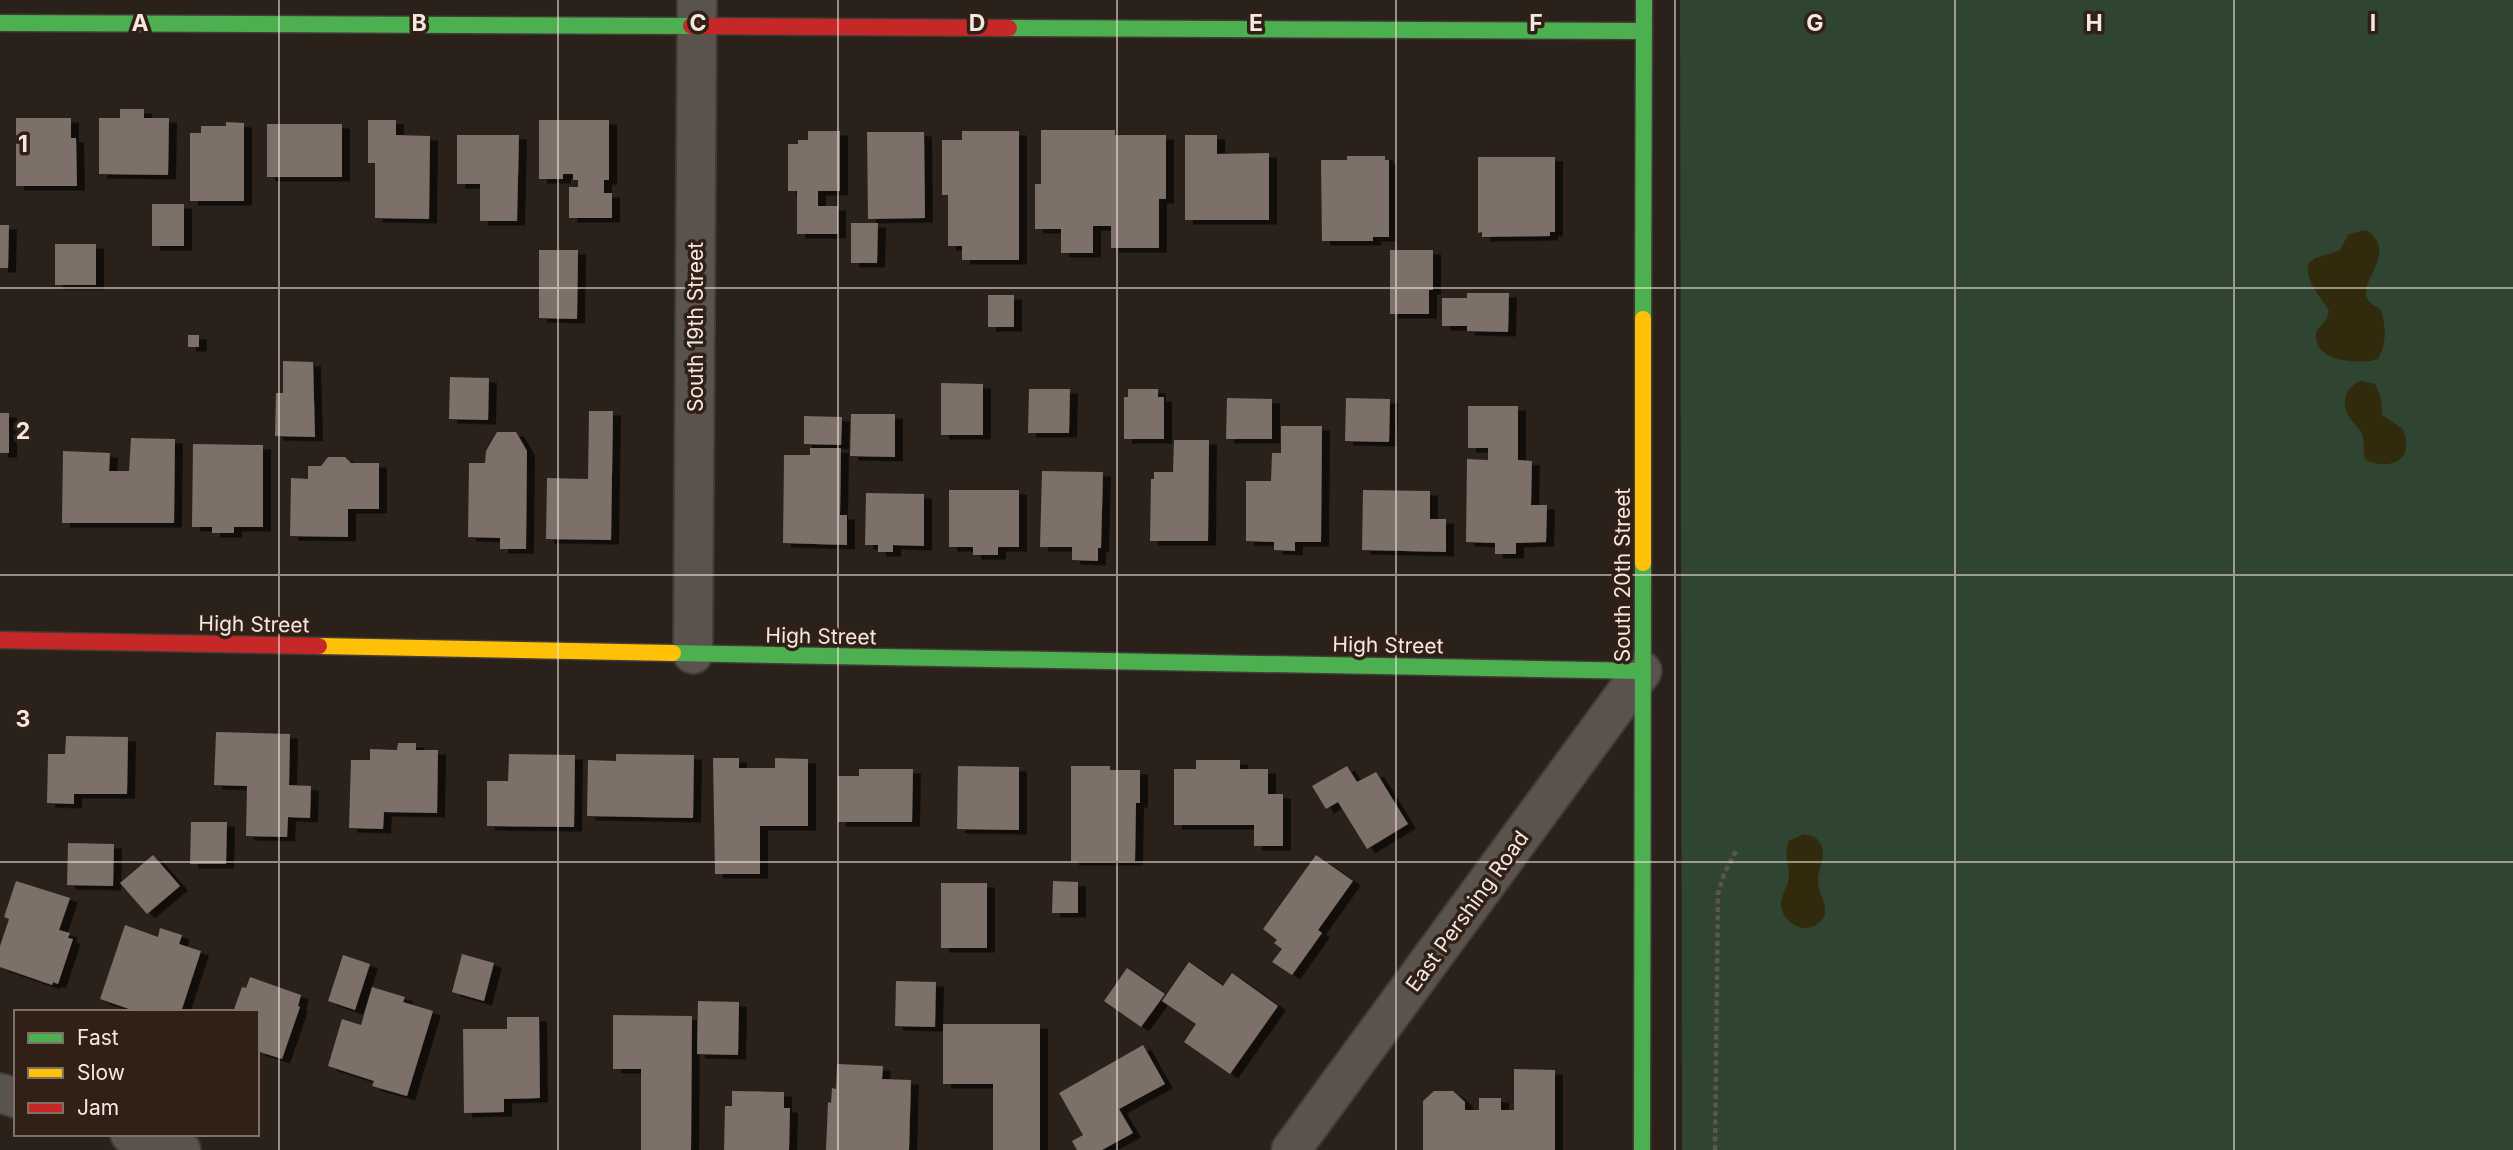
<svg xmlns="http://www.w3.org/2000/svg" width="2513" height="1150" font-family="Inter,sans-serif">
  <defs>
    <filter id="shadow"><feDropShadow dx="8" dy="4.5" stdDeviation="0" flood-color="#0009"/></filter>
  </defs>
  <rect width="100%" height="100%" fill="#2a211b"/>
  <!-- green -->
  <path fill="#2f4431" d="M1680 0H2513V1150H1682Z"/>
  <!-- sand -->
  <g fill="#322a0c">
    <path d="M2366 230C2401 253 2355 283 2368 300 2370 304 2377 307 2381 310 2386 327 2387 343 2378 359 2360 365 2313 362 2316 334 2318 325 2327 324 2329 311 2320 295 2306 284 2308 264L2315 258 2339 251 2349 234Z"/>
    <path d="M2361 381 2375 384 2381 398 2382 415 2403 429C2415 460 2392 471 2365 460 2363 451 2365 439 2361 432 2358 427 2353 423 2350 418 2340 404 2345 386 2361 381Z"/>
    <path d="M1804 834C1812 836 1818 837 1821 845 1827 858 1817 869 1818 882 1818 895 1833 910 1820 922 1805 936 1782 923 1781 904 1781 894 1788 887 1789 878 1790 863 1783 856 1789 841Z"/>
  </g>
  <!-- building -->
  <g fill="#7b6f67" filter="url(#shadow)">
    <path d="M120 109H144V118H169L168 175 99 174V118H120Z"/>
    <path d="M16 118H71V138H76L77 186H16Z"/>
    <path d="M368 120H396V135L430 136 429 219 375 218V163H368Z"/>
    <path d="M539 120H609V180H604V193H612V218H569V187H578V180H573V174H563V179H539Z"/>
    <path d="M226 122 244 123V201H190V133H201V126H226Z"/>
    <rect x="267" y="124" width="75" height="53"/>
    <path d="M1041 130H1115V135H1166V199H1159V248H1111V226H1093V253H1061V229H1035V184H1041Z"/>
    <path d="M808 131H840V191H818V206H838V234H797V191H788V144H798V140H808Z"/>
    <path d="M962 131H1019V260H962V246H948V195H942V140H962Z"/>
    <path d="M867 132H924L925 218 868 219Z"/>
    <path d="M457 135H519L517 221H480V184H457Z"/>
    <path d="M1185 135H1217V154L1269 153V220H1185Z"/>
    <path d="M1347 156H1385V160H1389V237H1373V241H1322L1321 160H1347Z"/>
    <path d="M1478 157H1555V232H1550V236L1482 237V232L1478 233Z"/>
    <rect x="152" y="204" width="32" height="42"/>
    <path d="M851 223H878L877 263H851Z"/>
    <path d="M0 225H9L8 268H0Z"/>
    <rect x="55" y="244" width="41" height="41"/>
    <path d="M539 250H578L577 319 539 318Z"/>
    <path d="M1390 250H1433V290H1429V314H1390Z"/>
    <path d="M1467 293H1509L1508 332 1467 331V326H1442V298H1467Z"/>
    <rect x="988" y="295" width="26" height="32"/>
    <rect x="188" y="335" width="11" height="12"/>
    <path d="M283 361 313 362 315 437 275 436 276 393H283Z"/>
    <path d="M450 377 489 378 488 420 449 419Z"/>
    <path d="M941 383 983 384V435H941Z"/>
    <path d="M1029 389H1070L1069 433H1028Z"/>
    <path d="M1128 389H1158V397H1164V439H1124V397H1128Z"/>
    <path d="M1227 398 1272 399V439H1226Z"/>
    <path d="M1346 398 1390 399 1389 442 1345 441Z"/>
    <path d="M1468 406H1518V460L1532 461 1531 505H1547L1546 542 1516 543V554H1495V543L1466 542 1467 459 1488 460V448H1468Z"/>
    <path d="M589 411H613L611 540 546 539 547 478 588 479Z"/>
    <rect x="0" y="413" width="9" height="40"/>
    <path d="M851 414H895V457L850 456Z"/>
    <path d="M804 416 842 417 841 445 804 444Z"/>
    <path d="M1281 426H1322L1321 542H1295V551L1274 550V542L1246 541V481H1271L1272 453H1281Z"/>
    <path d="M497 432H516L527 451 526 549H500V538L468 537 469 463H485L486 451Z"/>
    <path d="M131 438 175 439 174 523H62L63 451 110 453 109 471H129Z"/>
    <path d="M1174 440H1209L1208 541H1150L1151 479H1154V472H1173Z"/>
    <path d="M193 444 263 445V527H234V533H212V527H192Z"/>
    <path d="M810 448H841L840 515H847V545L783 543 784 455H810Z"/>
    <path d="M328 457H345L351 463H379V509H348V537L290 536 291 478 308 479V466H321Z"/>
    <path d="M1042 471 1103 472 1101 548H1098V561L1072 560V547H1040Z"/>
    <path d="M949 490H1019V547H998V555H973V547H949Z"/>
    <path d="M1363 490 1430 491V519H1446V552L1362 550Z"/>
    <path d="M866 493 924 494V546L893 545V552H878V545H865Z"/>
    <path d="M216 732 290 734 289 785 311 786 310 818 288 817 287 837 246 836 247 786 214 785Z"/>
    <path d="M66 736 128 737 127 794H74V804L47 803 48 754H65Z"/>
    <path d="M398 743H416V750H438L437 813 384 812 383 829 349 828 351 760H370V749L397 750Z"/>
    <path d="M509 754 575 755 574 827 487 826V781H508Z"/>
    <path d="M616 754 694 755 693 818 587 816 588 760 616 761Z"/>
    <path d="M713 758H739V768H775V758L808 759V826H760V874H715Z"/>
    <path d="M1196 760H1240V769H1268V794H1283V846H1254V825H1174V769H1196Z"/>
    <path d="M958 766 1019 767V830L957 829Z"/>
    <path d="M1071 766H1110V770H1140V803H1136L1135 861H1071Z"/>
    <path d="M1347 766 1357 782 1376 772 1408 824 1367 849 1338 802 1326 809 1312 786Z"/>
    <path d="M859 769H913L912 822H838V776H859Z"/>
    <path d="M191 822H227L226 864H190Z"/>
    <path d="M68 843 114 844 113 886 67 885Z"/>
    <path d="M153 855 180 886 147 914 120 883Z"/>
    <path d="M1316 855 1353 881 1318 930 1322 933 1292 975 1272 962 1282 949 1274 943 1277 940 1263 929Z"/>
    <path d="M16 881 70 898 59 930 70 933 68 938 73 939 58 984 53 982 52 985 0 967V946L9 919 4 917Z"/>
    <path d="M1053 881 1078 882V913H1052Z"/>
    <rect x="941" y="883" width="46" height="65"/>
    <path d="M125 925 158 937 160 928 182 935 179 944 201 951 181 1012H138L100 999Z"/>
    <path d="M462 954 494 963 484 1001 452 992Z"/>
    <path d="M343 955 370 964 355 1010 328 1001Z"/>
    <path d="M1189 962 1223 986 1232 973 1278 1006 1230 1074 1184 1042 1196 1024 1162 1001Z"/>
    <path d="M1127 968 1165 994 1141 1027 1104 1001Z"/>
    <path d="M250 977 301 995 298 1006 300 1007 282 1059 257 1051V1012H233L242 987 246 988Z"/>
    <path d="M896 981 936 982 935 1027 895 1026Z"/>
    <path d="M372 987 405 997 403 1002 433 1011 407 1096 372 1086 374 1081 328 1066 342 1019 361 1025Z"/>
    <path d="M698 1001 739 1002 738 1055 697 1054Z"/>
    <path d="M613 1015 692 1016 691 1150H641V1069H613Z"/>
    <path d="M507 1017H539L540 1098 504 1099V1112L464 1113 463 1029H507Z"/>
    <path d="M943 1024H1040V1150H993V1084H943Z"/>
    <path d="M1143 1045 1165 1084 1119 1109 1133 1133 1102 1150H1077L1072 1141 1083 1135 1059 1093Z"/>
    <path d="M837 1064 883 1066 882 1079 911 1080 909 1150H826L828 1102 831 1103 832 1088 836 1089Z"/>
    <path d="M1514 1069 1555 1070V1150H1423V1101L1434 1091H1453L1465 1102V1110H1479V1098H1501V1110H1514Z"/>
    <path d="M732 1091 784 1092V1108H790L789 1150H724L725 1106H732Z"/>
  </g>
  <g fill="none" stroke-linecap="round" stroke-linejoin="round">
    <!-- street casing -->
    <g stroke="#433b36" stroke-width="42">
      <g id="street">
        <path d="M693 654 697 0"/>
        <path d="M0 1093 16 1098"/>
        <path d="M130 1134 181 1150"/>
        <path d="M1291 1150 1642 671"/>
      </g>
    </g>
    <!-- fast casing -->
    <g stroke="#433b36" stroke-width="19">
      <g id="fast">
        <path d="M0 23 691 26"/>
        <path d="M1009 28 1644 31"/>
        <path d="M1643 319 1644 0"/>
        <path d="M673 653 1642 671"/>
        <path d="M1642 1150 1643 563"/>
      </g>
    </g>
    <!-- slow casing -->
    <g stroke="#433b36" stroke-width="19">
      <g id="slow">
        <path d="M1643 563V319"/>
        <path d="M319 646 673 653"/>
      </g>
    </g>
    <!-- jam casing -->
    <g stroke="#433b36" stroke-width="19">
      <g id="jam">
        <path d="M691 26 1009 28"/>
        <path d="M0 640 319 646"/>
      </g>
    </g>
    <!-- path -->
    <path stroke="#5c5651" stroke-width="4.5" stroke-dasharray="5 3.5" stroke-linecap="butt" d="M1715 1150 1718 894 1724 874 1737 849"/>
    <!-- street -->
    <use href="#street" stroke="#59524d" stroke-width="38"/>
    <!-- fast -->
    <use href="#fast" stroke="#4caf50" stroke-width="16"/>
    <!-- slow -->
    <use href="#slow" stroke="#ffc107" stroke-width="16"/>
    <!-- jam -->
    <use href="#jam" stroke="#c62828" stroke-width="16"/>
  </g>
  <!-- grid -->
  <path fill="none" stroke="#f4e8e1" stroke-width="2" stroke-opacity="0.55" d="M279 0V1150M558 0V1150M838 0V1150M1117 0V1150M1396 0V1150M1675 0V1150M1955 0V1150M2234 0V1150M0 288H2513M0 575H2513M0 862H2513"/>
  <g text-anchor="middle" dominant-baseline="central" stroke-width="7" stroke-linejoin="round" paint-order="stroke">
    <!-- street labels -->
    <g font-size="21" fill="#f4e8e1" stroke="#302015">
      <text transform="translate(695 327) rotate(-90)">South 19th Street</text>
      <text transform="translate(1622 575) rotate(-90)">South 20th Street</text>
      <text transform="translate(254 624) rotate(1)">High Street</text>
      <text transform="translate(821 636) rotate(1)">High Street</text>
      <text transform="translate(1388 645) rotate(1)">High Street</text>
      <text transform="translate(1467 911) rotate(-54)">East Pershing Road</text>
    </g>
  </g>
  <g font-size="23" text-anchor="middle" font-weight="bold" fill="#f4e8e1" stroke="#302015" stroke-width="7" stroke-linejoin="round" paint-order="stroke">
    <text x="140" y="31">A</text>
    <text x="419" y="31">B</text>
    <text x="698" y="31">C</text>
    <text x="977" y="31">D</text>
    <text x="1256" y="31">E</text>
    <text x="1536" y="31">F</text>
    <text x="1815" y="31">G</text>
    <text x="2094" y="31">H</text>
    <text x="2373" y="31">I</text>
    <text x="23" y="152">1</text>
    <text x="23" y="439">2</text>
    <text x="23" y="727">3</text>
  </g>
  <!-- legend -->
  <rect x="14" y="1010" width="245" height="126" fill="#302015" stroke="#7e7067" stroke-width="2"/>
  <rect x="28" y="1033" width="35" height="10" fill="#4caf50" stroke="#7e7067" stroke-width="2"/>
  <text x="77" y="1045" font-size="21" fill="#f4e8e1">Fast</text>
  <rect x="28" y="1068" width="35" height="10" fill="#ffc107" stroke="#7e7067" stroke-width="2"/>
  <text x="77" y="1080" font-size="21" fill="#f4e8e1">Slow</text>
  <rect x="28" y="1103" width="35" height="10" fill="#c62828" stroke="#7e7067" stroke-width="2"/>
  <text x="77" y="1115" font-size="21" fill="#f4e8e1">Jam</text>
</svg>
